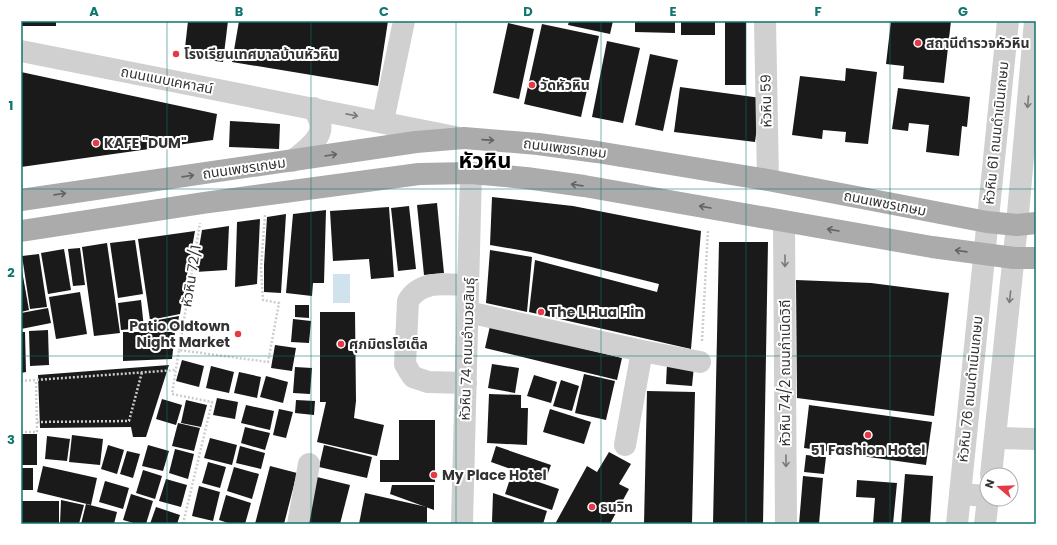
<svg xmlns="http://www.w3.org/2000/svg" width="1057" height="545" font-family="Poppins,'Noto Sans Thai',sans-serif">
  <rect width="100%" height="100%" fill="#fff"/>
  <!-- water -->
  <rect fill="#cfe2ee" x="333" y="274" width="17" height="29"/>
  <!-- building -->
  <g fill="#1a1a1a">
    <rect x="21" y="21" width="35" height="5"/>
    <path d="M188 21H228L223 62 184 57Z"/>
    <path d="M239 21H388L378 86 232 62Z"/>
    <path d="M569 21H613L610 34 568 25Z"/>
    <path d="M635 21H675V33L635 32Z"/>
    <rect x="681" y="21" width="34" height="14"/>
    <rect x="725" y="21" width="21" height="64"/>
    <path d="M891 21H951L944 83 903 79 904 66 886 64Z"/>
    <path d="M508 23 534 29 519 99 493 93Z"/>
    <path d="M542 24 599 36 581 117 524 104Z"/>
    <path d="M607 41 640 48 623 123 592 117Z"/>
    <path d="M650 54 678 60 663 131 635 125Z"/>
    <path d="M846 68 877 72 868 144 845 142 846 132 823 130 822 139 792 135 800 76 845 81Z"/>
    <path d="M21 72 217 114 213 140 21 167Z"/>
    <path d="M680 87 761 98 755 142 674 132Z"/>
    <path d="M898 88 970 97 967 127 962 126 959 156 926 152 929 125 909 123 908 131 892 129Z"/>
    <path d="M230 121 280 124 279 149 229 147Z"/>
    <path d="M492 197 573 206 701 231 691 349 529 312 535 260 657 292 659 284 531 252 490 245Z"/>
    <path d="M437 203 444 273 424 275 417 205Z"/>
    <path d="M409 206 416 269 398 271 391 208Z"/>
    <path d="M389 207 394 277 371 279 369 259 333 261 330 211Z"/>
    <path d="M326 210 324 283H313L312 296 286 293 293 214Z"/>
    <path d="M286 214 281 293 264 292V265L267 217Z"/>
    <path d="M260 219 257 284 235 287 237 222Z"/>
    <path d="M229 226 227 270 195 272 202 230Z"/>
    <path d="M195 231 180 314 150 320 138 239Z"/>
    <path d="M135 240 143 294 118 298 110 243Z"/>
    <path d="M719 242H768L763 524H713Z"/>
    <path d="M107 243 120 333 94 336 82 247Z"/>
    <path d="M80 248 85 285 73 286 68 249Z"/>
    <path d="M64 249 71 290 48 294 41 253Z"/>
    <path d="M490 250 532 257 527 312 486 303Z"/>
    <path d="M39 254 47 307 30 309 22 256Z"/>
    <path d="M21 265 29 310 21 312Z"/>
    <path d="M796 280 871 283 949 293 934 416 797 398Z"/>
    <path d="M80 292 87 334 56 339 49 297Z"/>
    <path d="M141 300 144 328 121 330 118 303Z"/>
    <path d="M295 305H309V318L295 317Z"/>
    <path d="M48 308 51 323 21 329V313Z"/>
    <path d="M320 312H355L356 401 354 418 384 425 377 456 317 442 326 402H320Z"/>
    <path d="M179 316 177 330 145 331 147 322Z"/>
    <path d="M293 319 311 321 309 343 291 342Z"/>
    <path d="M490 326 622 358 617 380 485 348Z"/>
    <path d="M48 330 49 365 30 366 29 331Z"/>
    <path d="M21 332H25L26 372 21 373Z"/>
    <path d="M123 332H175L172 359 123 361Z"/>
    <path d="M275 345 296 348 292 371 271 368Z"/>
    <path d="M182 360 204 366 199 387 176 381Z"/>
    <path d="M492 364 519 368 515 393 488 388Z"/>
    <path d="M667 364 694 366 692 386 666 384Z"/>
    <path d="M169 365 146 437H133L131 427 40 428 38 375Z"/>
    <path d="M211 366 234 372 229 393 206 388Z"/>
    <path d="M295 367 312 368 310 394 293 393Z"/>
    <path d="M239 372 261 377 257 398 234 393Z"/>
    <path d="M584 374 615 381 606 420 575 413Z"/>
    <path d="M534 375 557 382 551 403 527 396Z"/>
    <path d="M266 376 288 382 283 403 260 397Z"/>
    <path d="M561 380 579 386 572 411 553 406Z"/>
    <path d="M647 391 695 392 692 524H644Z"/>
    <path d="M489 394 521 395V408H528L527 445 487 443Z"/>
    <path d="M217 398 238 402 235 419 213 415Z"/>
    <path d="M162 399 182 405 176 425 156 419Z"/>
    <path d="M186 400 207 405 201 427 181 423Z"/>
    <path d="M296 400 315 401 314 415 295 413Z"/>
    <path d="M246 405 274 411 270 430 241 423Z"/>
    <path d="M809 405 932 422 926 465 804 448Z"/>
    <path d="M279 409 293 412 286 438 273 435Z"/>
    <path d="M550 409 591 422 584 444 543 432Z"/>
    <path d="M399 420H435V482H380V460H399Z"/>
    <path d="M178 423 200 428 194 451 172 446Z"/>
    <path d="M245 427 270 433 265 450 241 443Z"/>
    <rect x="21" y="434" width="16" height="31"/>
    <path d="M72 435 103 439 100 465 69 462Z"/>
    <path d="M47 436 70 439 67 461 45 459Z"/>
    <path d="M210 438 237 445 232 465 204 458Z"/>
    <path d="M108 445 124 450 117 474 101 469Z"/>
    <path d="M148 445 169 451 163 471 142 466Z"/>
    <path d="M324 445 372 457 367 478 319 467Z"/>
    <path d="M240 446 265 453 261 469 236 463Z"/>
    <path d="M496 446 551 465 545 481 491 462Z"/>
    <path d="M175 449 194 454 188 479 169 473Z"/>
    <path d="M127 451 140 454 133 478 120 474Z"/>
    <path d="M609 452 631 464 619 484 629 489 610 524H555L587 466 597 472Z"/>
    <path d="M806 455 826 457 824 474 804 472Z"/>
    <path d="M208 462 226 467 220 488 202 483Z"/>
    <path d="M43 466 97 478 91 505 37 492Z"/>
    <path d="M270 466 297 473 284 524H255Z"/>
    <path d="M234 467 259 474 252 499 227 491Z"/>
    <rect x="21" y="468" width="12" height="22"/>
    <path d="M143 470 162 476 155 499 136 493Z"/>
    <path d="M512 473 559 489 552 510 505 494Z"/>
    <path d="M905 474 933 476 930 524H901Z"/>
    <path d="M803 476 823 478 819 524H799Z"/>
    <path d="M317 477 350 485 340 524H306Z"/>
    <path d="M166 479 187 485 181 507 159 501Z"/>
    <path d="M857 480 897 483 893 524H873L875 498 856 497Z"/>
    <path d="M105 481 129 488 123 509 99 502Z"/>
    <path d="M392 485H434V510L390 494Z"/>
    <path d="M199 486 220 492 213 521 192 516Z"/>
    <path d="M365 493 427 507V524H359Z"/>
    <path d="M493 493 547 511 543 524H499L492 522Z"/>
    <path d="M131 494 153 501 146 524H137L123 520Z"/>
    <path d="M226 495 251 503 245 524H231L219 520Z"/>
    <path d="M61 500 84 505 79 524H60Z"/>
    <rect x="21" y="501" width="38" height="23"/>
    <path d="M86 504 117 512 114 524H81Z"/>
    <path d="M156 507 180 515 177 524H150Z"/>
  </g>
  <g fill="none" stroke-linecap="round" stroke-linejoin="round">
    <!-- path -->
    <g stroke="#cdcdcd" stroke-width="2.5" stroke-dasharray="2 2" stroke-linecap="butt">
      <path d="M702 341 708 229"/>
      <path d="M179 350 200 223"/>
      <path d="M21 381 176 370"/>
      <path d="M37 422 129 421 142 372"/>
      <path d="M21 432H37L36 380"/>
      <path d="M183 524 212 402 172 394 179 350 268 362 279 303 263 300 261 267 265 215"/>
    </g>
    <!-- minor -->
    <g stroke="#d0d0d0" stroke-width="22">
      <path d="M765 21 768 180"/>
      <path d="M21 51 455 137"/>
      <path d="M383 121 404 21"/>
      <path d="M292 161C303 153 324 138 320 123 319 118 316 113 314 108"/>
      <path d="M784 222 786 524"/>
      <path d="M468 312 642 351 700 362"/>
      <path d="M466 383 428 382 413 377 409 371 405 364 408 301C421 279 446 285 468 285"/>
      <path d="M995 438 1036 439"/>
      <path d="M625 445 642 351"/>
      <path d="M991 475 1017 225 1035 21"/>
      <path d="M960 494 987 496"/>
      <path d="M298 524 309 464"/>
      <path d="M462 524 471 173"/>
      <path d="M957 524 1008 21"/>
      <path d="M985 524 988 499"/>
    </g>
    <!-- major -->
    <g stroke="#ababab" stroke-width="22">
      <path d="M21 200 416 142 464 138 538 144 597 152 768 180 987 222 1017 225 1036 223"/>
      <path d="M21 231 203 203 419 174 471 173 526 178 584 186 932 247 1014 258H1036"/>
    </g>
  </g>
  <!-- one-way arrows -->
  <defs><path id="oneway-shaft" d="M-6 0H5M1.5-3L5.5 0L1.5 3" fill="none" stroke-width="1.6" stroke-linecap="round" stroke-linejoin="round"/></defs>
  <g stroke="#7a7a7a">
    <use href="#oneway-shaft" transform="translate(1028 102) rotate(95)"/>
    <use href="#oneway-shaft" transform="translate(352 115) rotate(11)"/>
    <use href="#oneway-shaft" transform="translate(785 261) rotate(90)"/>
    <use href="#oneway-shaft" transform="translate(1010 297) rotate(96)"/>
    <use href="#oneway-shaft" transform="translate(786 461) rotate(90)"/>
  </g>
  <g stroke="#636363">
    <use href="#oneway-shaft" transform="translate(488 140) rotate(4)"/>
    <use href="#oneway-shaft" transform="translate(331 155) rotate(-9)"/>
    <use href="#oneway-shaft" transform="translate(188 176) rotate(-8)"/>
    <use href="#oneway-shaft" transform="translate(577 185) rotate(-172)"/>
    <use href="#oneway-shaft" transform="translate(60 194) rotate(-8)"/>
    <use href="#oneway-shaft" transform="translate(705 207) rotate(-170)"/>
    <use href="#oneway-shaft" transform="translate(833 230) rotate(-170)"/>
    <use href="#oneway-shaft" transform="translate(961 251) rotate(-172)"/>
  </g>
  <!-- grid -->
  <path fill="none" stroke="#0f766e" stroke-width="1" stroke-opacity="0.55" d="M167 21V524M311 21V524M456 21V524M601 21V524M746 21V524M890 21V524M21 189H1036M21 356H1036"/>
  <!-- markers -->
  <g fill="#e63946" stroke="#fff" stroke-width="1.5">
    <circle cx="918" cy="43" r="4"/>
    <circle cx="176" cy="54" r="4"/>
    <circle cx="532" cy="85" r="4"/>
    <circle cx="96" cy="143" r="4"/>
    <circle cx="541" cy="312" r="4"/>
    <circle cx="238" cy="334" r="4"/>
    <circle cx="341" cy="344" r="4"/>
    <circle cx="868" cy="435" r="4"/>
    <circle cx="434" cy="475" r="4"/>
    <circle cx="592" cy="507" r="4"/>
  </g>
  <g text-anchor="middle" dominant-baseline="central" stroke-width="4" stroke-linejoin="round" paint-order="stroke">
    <!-- poi labels -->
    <g font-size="14" font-weight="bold" fill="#333" stroke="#fff" text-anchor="start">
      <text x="926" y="43">สถานีตำรวจหัวหิน</text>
      <text x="184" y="54">โรงเรียนเทศบาลบ้านหัวหิน</text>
      <text x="540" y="85">วัดหัวหิน</text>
      <text x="104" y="143">KAFE "DUM"</text>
      <text x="549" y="312">The L Hua Hin</text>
      <text x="230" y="326" text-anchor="end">Patio Oldtown<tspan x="230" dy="16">Night Market</tspan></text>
      <text x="349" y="344">ศุภมิตรโฮเต็ล</text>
      <text x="868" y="450" text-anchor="middle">51 Fashion Hotel</text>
      <text x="442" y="475">My Place Hotel</text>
      <text x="600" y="507">ธนวิท</text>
    </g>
    <!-- street labels -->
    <g font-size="14" fill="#333" stroke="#fff">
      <text transform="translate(167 80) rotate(11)">ถนนแนบเคหาสน์</text>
      <text transform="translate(766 101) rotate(-91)">หัวหิน 59</text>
      <text transform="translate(996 133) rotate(-84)">หัวหิน 61 ถนนดำเนินเกษม</text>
      <text transform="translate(565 148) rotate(7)">ถนนเพชรเกษม</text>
      <text transform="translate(244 168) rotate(-8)">ถนนเพชรเกษม</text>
      <text transform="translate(885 203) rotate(11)">ถนนเพชรเกษม</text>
      <text transform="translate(191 276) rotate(-81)">หัวหิน 72/1</text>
      <text transform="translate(467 349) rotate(-88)">หัวหิน 74 ถนนอำนวยสินธุ์</text>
      <text transform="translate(785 373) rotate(-90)">หัวหิน 74/2 ถนนกำเนิดวิถี</text>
      <text transform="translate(970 389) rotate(-84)">หัวหิน 76 ถนนดำเนินเกษม</text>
    </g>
    <!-- town labels -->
    <g font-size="22" font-weight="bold" fill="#000" stroke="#fff">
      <text x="485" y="160">หัวหิน</text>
    </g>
  </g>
  <!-- border -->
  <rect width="1057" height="545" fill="none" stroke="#ffffff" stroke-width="44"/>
  <!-- north arrow -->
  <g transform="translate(999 487) rotate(289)"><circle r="19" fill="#ffffff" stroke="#adadad"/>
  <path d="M0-3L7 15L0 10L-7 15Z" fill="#e63946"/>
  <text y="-6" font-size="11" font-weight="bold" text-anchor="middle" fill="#333333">N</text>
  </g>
  <rect x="22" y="22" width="1013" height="501" fill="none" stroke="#0f766e" stroke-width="1.5"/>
  <g font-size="13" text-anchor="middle" font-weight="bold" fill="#0f766e">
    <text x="94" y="16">A</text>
    <text x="239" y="16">B</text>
    <text x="384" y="16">C</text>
    <text x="528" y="16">D</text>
    <text x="673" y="16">E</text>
    <text x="818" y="16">F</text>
    <text x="963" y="16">G</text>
    <text x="11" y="110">1</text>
    <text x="11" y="277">2</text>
    <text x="11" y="444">3</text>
  </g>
</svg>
